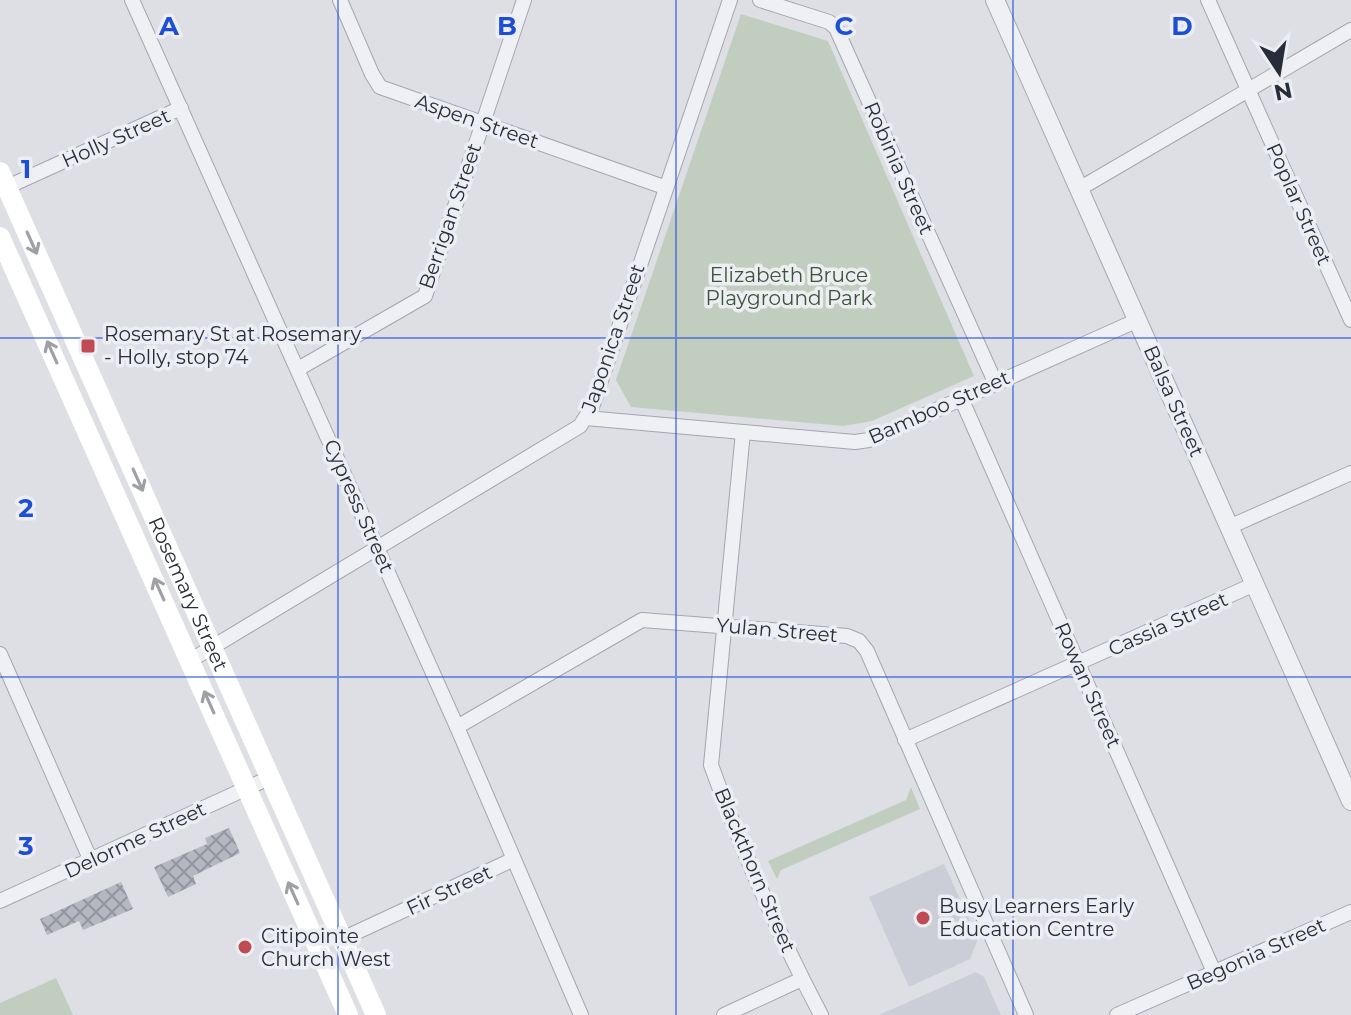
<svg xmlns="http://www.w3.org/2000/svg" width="1351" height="1015" font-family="Montserrat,sans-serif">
  <defs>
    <pattern id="building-cross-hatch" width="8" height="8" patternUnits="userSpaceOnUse" patternTransform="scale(2)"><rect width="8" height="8" fill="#b5b8c1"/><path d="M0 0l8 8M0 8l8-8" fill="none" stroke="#93969e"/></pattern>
  </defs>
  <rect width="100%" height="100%" fill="#dddfe5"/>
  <!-- built -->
  <g fill="#cbced6">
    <path d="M944 864 978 939 970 959 909 987 869 897Z"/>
    <path d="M976 972 984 977 1001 1015H879Z"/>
  </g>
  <!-- green -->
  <g fill="#c1cebf">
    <path d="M741 14 828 41 974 376 872 421 843 426 631 407 616 380Z"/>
    <path d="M911 787 920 809 781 870 777 879 768 861 906 800Z"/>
    <path d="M56 978 73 1015H0V1003Z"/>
  </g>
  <!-- building -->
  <g fill="url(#building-cross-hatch)">
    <path d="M229 828 240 853 193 876 196 884 168 897 154 867 207 844 205 838Z"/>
    <path d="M121 882 133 909 83 930 79 921 47 935 40 919Z"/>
  </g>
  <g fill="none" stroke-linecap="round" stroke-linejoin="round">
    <!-- minor casing -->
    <g stroke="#a3a6ae" stroke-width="16">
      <g id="minor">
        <path d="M132 0 457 727 581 1015"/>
        <path d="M340 0 372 74 380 87 664 187"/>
        <path d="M760 0 829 22 836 28 995 382"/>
        <path d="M1208 0 1351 320"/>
        <path d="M7 187 181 108"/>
        <path d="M1079 189 1351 30"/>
        <path d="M298 369 425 296 524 0"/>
        <path d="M961 398 1214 972"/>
        <path d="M586 418 855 442 869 440 1138 320"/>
        <path d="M743 432 711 765C741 848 780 937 821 1015"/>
        <path d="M1229 527 1351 473"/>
        <path d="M0 654 91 861"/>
        <path d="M191 660 580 426 592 407 730 0"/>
        <path d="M457 727 642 620 847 636 859 641 867 651 1026 1015"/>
        <path d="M905 740 1255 584"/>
        <path d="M0 901 269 778"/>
        <path d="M342 939 512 860"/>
        <path d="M724 1015 802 979"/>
        <path d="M1117 1015 1351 912"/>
      </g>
    </g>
    <!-- tertiary casing -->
    <g stroke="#a3a6ae" stroke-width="20">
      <path id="tertiary" d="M995 0 1351 801"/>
    </g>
    <!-- minor -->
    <use href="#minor" stroke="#eff0f4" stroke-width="14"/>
    <!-- tertiary -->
    <use href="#tertiary" stroke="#eff0f4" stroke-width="18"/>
    <!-- secondary -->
    <g stroke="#fff" stroke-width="20">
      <path id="s1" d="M0 172 376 1015"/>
      <path d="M0 237 348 1015"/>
    </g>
  </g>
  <!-- one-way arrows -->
  <defs><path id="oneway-shaft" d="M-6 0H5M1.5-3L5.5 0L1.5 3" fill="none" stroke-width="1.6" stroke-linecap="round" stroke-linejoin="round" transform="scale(2)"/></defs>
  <g stroke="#9ea0a6">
    <use href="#oneway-shaft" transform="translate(32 243) rotate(66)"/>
    <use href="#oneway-shaft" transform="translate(52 352) rotate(-114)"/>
    <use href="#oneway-shaft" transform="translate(138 480) rotate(66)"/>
    <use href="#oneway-shaft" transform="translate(159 589) rotate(-114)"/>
    <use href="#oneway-shaft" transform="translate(209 702) rotate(-114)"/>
    <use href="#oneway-shaft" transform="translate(293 893) rotate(-114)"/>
  </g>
  <!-- grid -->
  <path fill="none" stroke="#1d4ed8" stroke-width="2" stroke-opacity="0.55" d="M338 0V1015M676 0V1015M1013 0V1015M0 338H1351M0 677H1351"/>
  <!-- markers -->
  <g fill="#bf4c54" stroke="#eceef3" stroke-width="3">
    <rect x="80" y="338" width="16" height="16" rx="4"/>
    <circle cx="923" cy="918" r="8"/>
    <circle cx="245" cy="947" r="8"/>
  </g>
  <g text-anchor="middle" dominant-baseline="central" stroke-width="7" stroke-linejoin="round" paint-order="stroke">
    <!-- street labels -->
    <g font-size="20" fill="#282d3a" stroke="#eceef3">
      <text transform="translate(477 121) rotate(19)">Aspen Street</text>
      <text transform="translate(116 138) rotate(-24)">Holly Street</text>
      <text transform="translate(899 168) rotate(66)">Robinia Street</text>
      <text transform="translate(1299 204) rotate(66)">Poplar Street</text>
      <text transform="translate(450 216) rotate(-71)">Berrigan Street</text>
      <text transform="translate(613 338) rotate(-71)">Japonica Street</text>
      <text transform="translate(1174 401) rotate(66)">Balsa Street</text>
      <text transform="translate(939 407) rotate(-24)">Bamboo Street</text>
      <text transform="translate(359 506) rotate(66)">Cypress Street</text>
      <text stroke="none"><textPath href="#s1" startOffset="462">Rosemary Street</textPath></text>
      <text transform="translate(1168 624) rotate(-24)">Cassia Street</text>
      <text transform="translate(777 630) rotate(5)">Yulan Street</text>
      <text transform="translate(1088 685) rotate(66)">Rowan Street</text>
      <text transform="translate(135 840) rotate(-25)">Delorme Street</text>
      <text transform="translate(755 870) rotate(67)">Blackthorn Street</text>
      <text transform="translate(449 890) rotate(-25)">Fir Street</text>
      <text transform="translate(1256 954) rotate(-24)">Begonia Street</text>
    </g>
    <!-- park labels -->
    <g font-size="20" fill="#3a5437" stroke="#eceef3">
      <text x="789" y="275">Elizabeth Bruce<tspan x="789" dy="23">Playground Park</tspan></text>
    </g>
    <!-- poi labels -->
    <g font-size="20" fill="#282d3a" stroke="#eceef3" text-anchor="start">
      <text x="104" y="334">Rosemary St at Rosemary<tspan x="104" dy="23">- Holly, stop 74</tspan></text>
      <text x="939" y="906">Busy Learners Early<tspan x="939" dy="23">Education Centre</tspan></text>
      <text x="261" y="936">Citipointe<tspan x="261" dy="23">Church West</tspan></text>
    </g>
  </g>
  <g font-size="26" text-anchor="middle" font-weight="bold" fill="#1d4ed8" stroke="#eceef3" stroke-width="7" stroke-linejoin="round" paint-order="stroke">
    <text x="169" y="35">A</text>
    <text x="507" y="35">B</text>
    <text x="844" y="35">C</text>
    <text x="1182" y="35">D</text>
    <text x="26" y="178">1</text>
    <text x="26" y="517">2</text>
    <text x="26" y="855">3</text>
  </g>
  <!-- north arrow -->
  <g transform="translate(1279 72) rotate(168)" stroke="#eceef3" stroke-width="6" paint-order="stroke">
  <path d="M0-6L14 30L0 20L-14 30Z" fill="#282d3a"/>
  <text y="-12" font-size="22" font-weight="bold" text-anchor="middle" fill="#282d3a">N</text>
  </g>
</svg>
